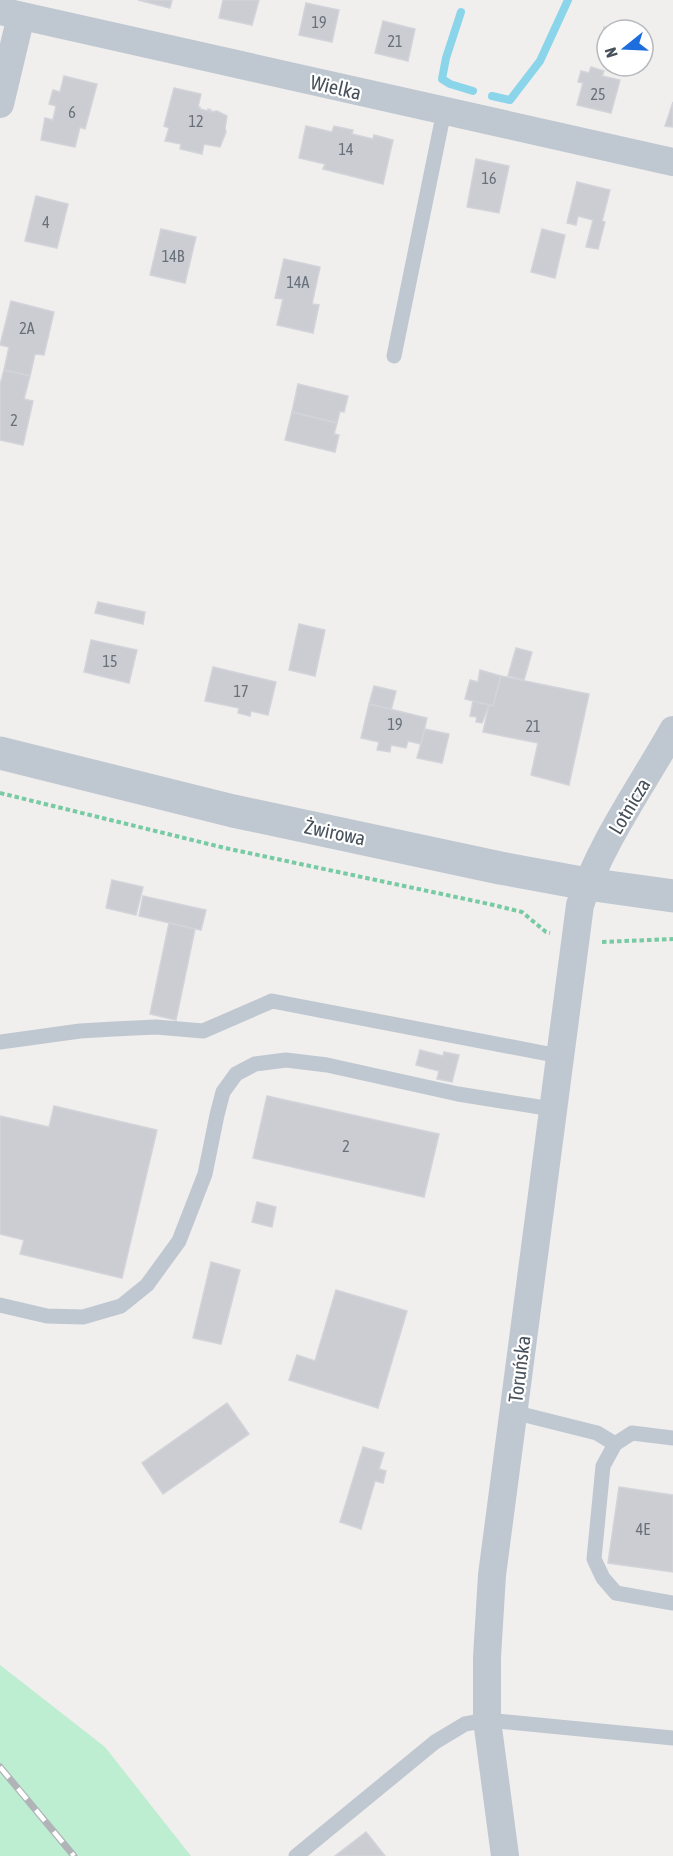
<svg xmlns="http://www.w3.org/2000/svg" width="673" height="1856" font-family="'Asap Condensed',sans-serif">
  <rect width="100%" height="100%" fill="#f1eeee"/>
  <!-- green -->
  <path fill="#bdeed1" d="M0 1665 105 1747 191 1856H0Z"/>
  <g fill="none" stroke-linecap="round" stroke-linejoin="round">
    <!-- stream -->
    <g stroke="#8bd5ea" stroke-width="8">
      <path d="M461 12 446 58 442 79 450 84 473 91"/>
      <path d="M492 96 510 100 540 61 568 0"/>
    </g>
  </g>
  <!-- building -->
  <g fill="#cbcdd3" stroke="#d2d4da" stroke-width="1.5">
    <path d="M138 0H172L170 8Z"/>
    <path d="M223 0H259L252 25 219 18Z"/>
    <path d="M306 3 339 10 332 42 299 35Z"/>
    <path d="M383 21 415 29 408 61 375 53Z"/>
    <path d="M604 27 615 30H607V42L602 41Z"/>
    <path d="M591 67 604 71 602 76 620 80 611 113 577 105 583 83 578 82 581 71 589 73Z"/>
    <path d="M64 76 97 84 85 129 80 127 75 147 41 140 45 118 53 120 56 106 49 104 53 90 60 92Z"/>
    <path d="M174 88 201 94 198 107H200V109L208 111V109L211 110 210 112 217 111 227 116 225 128 226 132 220 147 204 144 202 154 180 149 181 144 165 141 169 128 164 126Z"/>
    <path d="M673 102V127L665 126Z"/>
    <path d="M306 126 332 132 334 126 353 130 352 134 373 139 374 135 393 140 383 184 323 169 325 164 299 158Z"/>
    <path d="M476 159 509 166 499 213 467 207Z"/>
    <path d="M577 182 610 190 602 221 605 222 598 249 586 247 593 220 578 216 576 225 567 223Z"/>
    <path d="M36 196 68 204 57 248 25 241Z"/>
    <path d="M161 229 196 237 185 283 150 275Z"/>
    <path d="M542 229 565 235 555 278 531 272Z"/>
    <path d="M284 259 320 267 312 304 319 305 313 333 277 325 283 299 275 298Z"/>
    <path d="M11 301 54 312 44 355 35 354 30 376 4 370 9 347 0 345Z"/>
    <path d="M4 370 30 376 24 399 33 401 23 445 0 440V385Z"/>
    <path d="M298 384 348 396 344 412 340 411 337 423 292 412Z"/>
    <path d="M292 412 337 423 334 434 339 435 335 452 285 440Z"/>
    <path d="M98 602 145 612 143 624 95 613Z"/>
    <path d="M299 624 325 630 315 676 289 670Z"/>
    <path d="M91 640 137 650 129 683 84 672Z"/>
    <path d="M516 648 532 652 524 680 508 676Z"/>
    <path d="M213 667 276 682 268 715 251 711 250 716 238 713 239 708 205 701Z"/>
    <path d="M480 670 501 676 493 706 465 699 470 680 478 682Z"/>
    <path d="M501 676 589 694 569 785 531 775 538 743 483 732 489 705 493 706Z"/>
    <path d="M374 686 396 691 391 710 369 704Z"/>
    <path d="M473 701 489 705 482 723 476 722 477 717 470 716Z"/>
    <path d="M369 704 427 718 421 744 408 741 406 748 391 745 390 752 377 750 379 742 361 738Z"/>
    <path d="M425 729 449 734 442 763 417 758Z"/>
    <path d="M112 880 143 887 136 915 106 908Z"/>
    <path d="M143 896 206 910 201 930 139 916Z"/>
    <path d="M169 923 195 929 176 1020 150 1014Z"/>
    <path d="M420 1050 443 1056 444 1052 459 1055 452 1082 437 1079 439 1071 416 1065Z"/>
    <path d="M267 1096 439 1134 424 1197 253 1158Z"/>
    <path d="M54 1106 157 1130 122 1278 20 1254 24 1240 0 1234V1116L49 1127Z"/>
    <path d="M257 1202 276 1207 272 1227 252 1222Z"/>
    <path d="M211 1262 240 1270 221 1344 193 1338Z"/>
    <path d="M336 1290 407 1311 378 1408 289 1380 297 1355 315 1361Z"/>
    <path d="M227 1403 249 1434 163 1494 142 1463Z"/>
    <path d="M363 1447 384 1453 379 1469 386 1471 383 1483 375 1481 361 1529 340 1522Z"/>
    <path d="M619 1487 673 1495V1572L608 1563Z"/>
    <path d="M366 1832 385 1856H335Z"/>
  </g>
  <g fill="none" stroke-linecap="round" stroke-linejoin="round">
    <!-- path -->
    <g stroke="#76cba2" stroke-width="4" stroke-dasharray="4.5 3" stroke-linecap="butt">
      <path d="M0 793 225 848 489 904 522 912 546 932 550 933"/>
      <path d="M602 942 673 939"/>
    </g>
    <!-- service -->
    <g stroke="#bfc8d0" stroke-width="15">
      <path d="M394 356 444 111"/>
      <path d="M0 1042 80 1031 114 1029 156 1027 203 1031 272 1001 559 1056"/>
      <path d="M0 1305 47 1316 83 1317 121 1306 147 1285 179 1241 205 1174 217 1115 223 1092 236 1074 255 1064 286 1060 327 1065 458 1094 552 1109"/>
      <path d="M513 1412 597 1433 615 1444"/>
      <path d="M673 1438 632 1433 615 1444 603 1466 594 1559 603 1578 616 1593 673 1603"/>
      <path d="M296 1856 435 1742 465 1724 487 1720 673 1738"/>
    </g>
    <!-- minor -->
    <g stroke="#bfc8d0" stroke-width="28">
      <path d="M0 11 673 162"/>
      <path d="M0 104 21 16"/>
      <path d="M505 1856 487 1720V1657L492 1575 580 905C601 842 641 787 673 730"/>
    </g>
    <!-- tertiary -->
    <path stroke="#bfc8d0" stroke-width="33" d="M0 753 233 811 500 868 587 884 673 896"/>
    <!-- rail casing -->
    <g stroke="#b0b3b8" stroke-width="7">
      <path id="rail" d="M0 1767 74 1856"/>
    </g>
    <!-- rail -->
    <use href="#rail" stroke="#fff" stroke-width="4.5" stroke-dasharray="14" stroke-linecap="butt"/>
  </g>
  <g text-anchor="middle" dominant-baseline="central" stroke-width="4.5" stroke-linejoin="round" paint-order="stroke">
    <!-- number labels -->
    <g font-size="16" fill="#687079">
      <text x="319" y="22">19</text>
      <text x="395" y="41">21</text>
      <text x="598" y="94">25</text>
      <text x="72" y="112">6</text>
      <text x="196" y="121">12</text>
      <text x="346" y="149">14</text>
      <text x="489" y="178">16</text>
      <text x="46" y="222">4</text>
      <text x="173" y="256">14B</text>
      <text x="298" y="282">14A</text>
      <text x="27" y="328">2A</text>
      <text x="14" y="420">2</text>
      <text x="110" y="661">15</text>
      <text x="241" y="691">17</text>
      <text x="395" y="724">19</text>
      <text x="533" y="726">21</text>
      <text x="346" y="1146">2</text>
      <text x="643" y="1529">4E</text>
    </g>
    <!-- street labels -->
    <g font-size="20" fill="#47515b" stroke="#fff">
      <text transform="translate(336 87) rotate(13)">Wielka</text>
      <text transform="translate(629 806) rotate(-59)">Lotnicza</text>
      <text transform="translate(335 832) rotate(12)">Żwirowa</text>
      <text transform="translate(519 1369) rotate(-83)">Toruńska</text>
    </g>
  </g>
  <!-- north arrow -->
  <g transform="translate(625 48) rotate(252)"><circle r="28" fill="#ffffff" stroke="#b5b9bd" stroke-width="1.5"/>
  <path d="M0-4.5L10 22L0 15L-10 22Z" fill="#1d6ddc"/>
  <text y="-9" font-size="16" font-weight="bold" text-anchor="middle" fill="#47515b">N</text>
  </g>
</svg>
